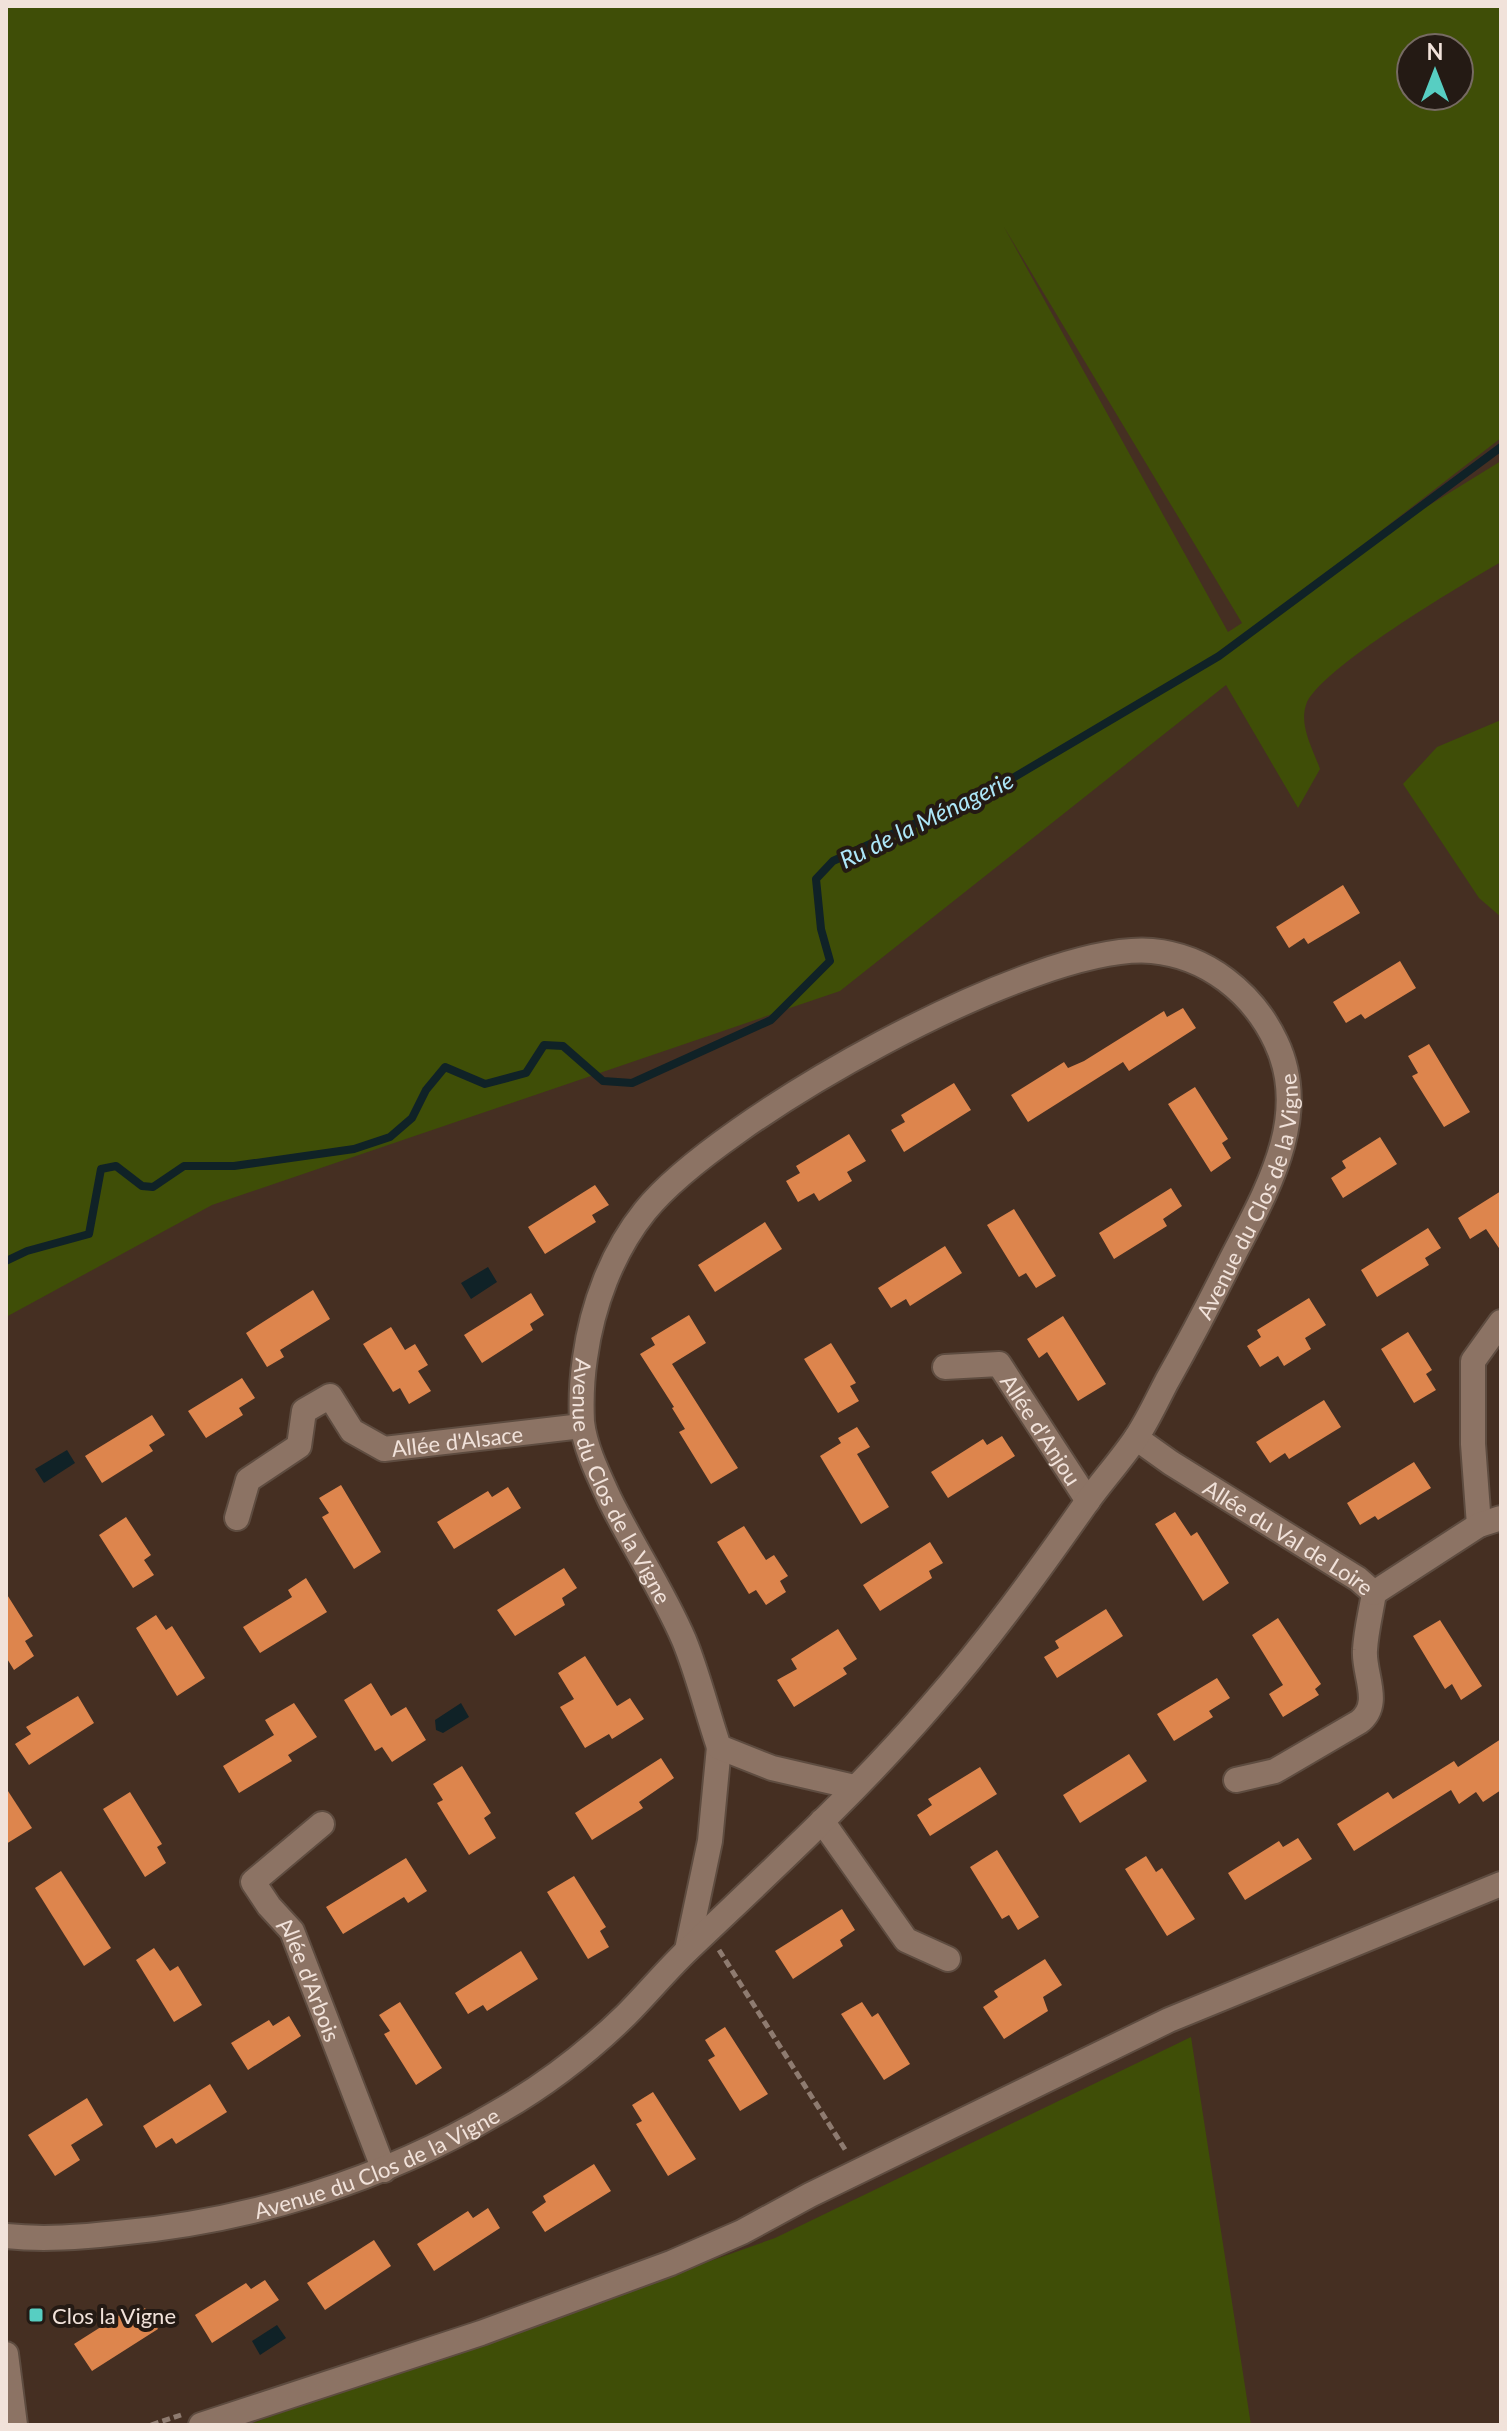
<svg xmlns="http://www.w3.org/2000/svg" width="1507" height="2431" font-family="Lato,sans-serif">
  <rect width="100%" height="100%" fill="#452f22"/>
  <!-- green -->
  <g fill="#3f4e07" fill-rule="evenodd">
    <path d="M6 6H1501V438L1355 551 1501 461V562C1463 584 1317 670 1306 705 1299 726 1313 749 1320 769L1298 808 1226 685 840 991 212 1205 6 1317ZM1459 48V96H1411V48ZM1004 227 1242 623 1228 632Z"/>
    <path d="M1501 720V917L1479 898 1403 784 1437 747Z"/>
    <path d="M1191 2037 1251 2425H247L775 2238Z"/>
  </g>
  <!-- water -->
  <g fill="#102227">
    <path d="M488 1267 497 1282 471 1299 461 1283Z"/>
    <path d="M67 1450 75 1463 44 1483 35 1469Z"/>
    <path d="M461 1703 469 1717 443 1733 436 1730 435 1720Z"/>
    <path d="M277 2325 286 2338 260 2355 252 2341Z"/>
  </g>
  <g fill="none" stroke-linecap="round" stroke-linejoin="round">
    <!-- stream -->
    <path stroke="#102227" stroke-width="8" d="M6 1261 27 1251 89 1234 101 1169 116 1166 142 1186 153 1187 184 1166H234L354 1149 390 1137 412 1118 426 1090 445 1067 485 1084 526 1073 544 1045 563 1046 603 1081 632 1083 771 1020 830 961 821 929 816 879 833 861 1006 782 1219 656 1501 447"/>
  </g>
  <!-- building -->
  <g fill="#dd854d">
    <path d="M1343 885 1360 913 1308 944 1304 938 1289 948 1276 927Z"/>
    <path d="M1400 961 1416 988 1365 1019 1361 1014 1346 1023 1333 1002Z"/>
    <path d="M1183 1008 1196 1028 1129 1071 1123 1062 1028 1122 1011 1095 1064 1062 1068 1068 1084 1061 1164 1011 1167 1017Z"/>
    <path d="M1429 1044 1470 1112 1444 1127 1412 1076 1418 1073 1408 1056Z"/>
    <path d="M954 1083 971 1110 904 1152 891 1130 905 1122 901 1115Z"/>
    <path d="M1195 1087 1228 1139 1222 1143 1231 1158 1211 1172 1168 1104Z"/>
    <path d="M849 1134 866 1161 847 1172 852 1181 819 1201 814 1193 798 1202 786 1181 800 1173 796 1166Z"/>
    <path d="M1380 1137 1397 1164 1343 1198 1331 1178 1346 1168 1342 1161Z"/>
    <path d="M595 1185 609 1205 592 1215 596 1222 545 1254 528 1227Z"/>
    <path d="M1171 1188 1182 1206 1163 1219 1167 1226 1114 1259 1099 1233Z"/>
    <path d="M1501 1191V1251L1486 1229 1470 1239 1458 1218Z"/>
    <path d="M1014 1209 1056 1276 1036 1288 1026 1273 1019 1277 987 1225Z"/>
    <path d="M765 1222 782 1249 715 1292 698 1265Z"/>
    <path d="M1428 1228 1441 1248 1425 1258 1429 1265 1377 1297 1361 1270Z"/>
    <path d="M945 1246 962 1273 910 1306 906 1299 891 1308 878 1288Z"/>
    <path d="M313 1290 330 1319 280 1350 284 1357 267 1367 246 1333Z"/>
    <path d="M531 1293 544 1315 530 1324 533 1330 482 1363 464 1335Z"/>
    <path d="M1309 1298 1326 1325 1305 1338 1311 1349 1284 1366 1278 1356 1260 1367 1247 1346 1261 1337 1257 1330Z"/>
    <path d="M689 1315 706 1343 672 1364 738 1468 711 1484 679 1432 685 1429 672 1408 674 1407 640 1354 655 1345 651 1338Z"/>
    <path d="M1063 1316 1106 1384 1078 1401 1047 1352 1039 1358 1027 1339Z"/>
    <path d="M391 1327 405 1350 415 1344 428 1365 418 1371 431 1391 409 1404 400 1388 393 1392 363 1344Z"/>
    <path d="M1408 1332 1432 1370 1426 1374 1436 1390 1414 1403 1381 1349Z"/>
    <path d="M831 1343 856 1383 850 1386 859 1401 838 1413 804 1359Z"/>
    <path d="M242 1378 255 1398 239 1408 243 1415 206 1438 188 1411Z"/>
    <path d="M1324 1400 1341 1427 1289 1459 1285 1453 1270 1463 1256 1442Z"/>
    <path d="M152 1415 165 1435 149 1445 153 1451 102 1483 85 1456Z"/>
    <path d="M857 1427 870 1447 857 1454 889 1507 861 1524 820 1456 841 1443 838 1438Z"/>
    <path d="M1002 1436 1015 1456 948 1498 931 1472 983 1439 987 1445Z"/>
    <path d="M1414 1462 1431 1488 1378 1520 1375 1516 1360 1525 1347 1503Z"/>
    <path d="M341 1485 381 1552 354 1569 322 1517 329 1513 319 1498Z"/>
    <path d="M508 1487 521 1508 454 1549 437 1522 488 1491 492 1497Z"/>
    <path d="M1175 1512 1191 1536 1197 1532 1229 1583 1203 1601 1155 1524Z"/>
    <path d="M126 1517 151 1555 144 1560 154 1575 133 1588 99 1535Z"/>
    <path d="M744 1526 766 1560 774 1555 788 1576 780 1581 786 1592 766 1605 756 1590 749 1594 717 1542Z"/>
    <path d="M930 1542 943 1563 929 1571 932 1578 880 1611 863 1585Z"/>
    <path d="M564 1568 577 1588 562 1598 565 1605 515 1636 497 1610Z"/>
    <path d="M306 1578 327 1612 260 1653 243 1627 292 1597 288 1590Z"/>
    <path d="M6 1593 33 1636 25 1641 34 1656 14 1670 6 1657Z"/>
    <path d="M1106 1609 1123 1636 1057 1678 1044 1657 1059 1648 1055 1641Z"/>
    <path d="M156 1615 166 1630 172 1626 205 1678 177 1696 136 1628Z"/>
    <path d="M1278 1618 1321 1684 1315 1689 1319 1695 1283 1717 1269 1694 1283 1685 1252 1635Z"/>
    <path d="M1440 1620 1482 1686 1461 1700 1452 1684 1445 1689 1413 1636Z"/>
    <path d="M838 1629 857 1659 843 1668 847 1674 794 1707 777 1680 797 1669 791 1659Z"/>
    <path d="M585 1656 617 1706 630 1698 644 1719 612 1739 609 1734 585 1748 560 1707 574 1699 558 1673Z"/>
    <path d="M1217 1678 1230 1698 1209 1711 1213 1717 1174 1741 1157 1714Z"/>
    <path d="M371 1683 391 1716 406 1707 426 1740 392 1762 382 1747 375 1751 344 1700Z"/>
    <path d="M78 1696 94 1723 29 1765 15 1744 31 1734 26 1727Z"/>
    <path d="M294 1703 317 1737 288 1755 292 1761 239 1793 223 1766 274 1735 265 1720Z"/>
    <path d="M1501 1739V1790L1483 1802 1476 1792 1459 1804 1451 1790 1354 1851 1337 1824 1388 1792 1393 1799 1454 1761 1458 1767Z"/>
    <path d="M1129 1754 1147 1781 1080 1823 1063 1795Z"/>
    <path d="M661 1758 674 1778 639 1802 643 1808 592 1840 575 1813Z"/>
    <path d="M462 1766 491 1813 484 1818 496 1838 469 1855 437 1803 443 1800 433 1784Z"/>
    <path d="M980 1767 997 1794 930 1836 917 1815 932 1805 928 1799Z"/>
    <path d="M6 1788 32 1828 6 1844Z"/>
    <path d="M130 1792 162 1844 157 1847 166 1863 145 1877 103 1809Z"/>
    <path d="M1298 1838 1312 1859 1245 1900 1228 1873 1279 1841 1283 1847Z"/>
    <path d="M997 1850 1039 1917 1018 1930 1009 1915 1002 1919 970 1867Z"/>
    <path d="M1146 1856 1156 1872 1162 1868 1195 1919 1167 1936 1125 1869Z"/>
    <path d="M406 1858 427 1891 408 1903 404 1897 343 1934 326 1907Z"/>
    <path d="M61 1871 111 1948 84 1966 35 1888Z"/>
    <path d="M574 1876 606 1927 600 1931 609 1947 588 1959 547 1892Z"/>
    <path d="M842 1909 855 1930 840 1940 843 1946 793 1979 775 1951Z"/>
    <path d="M154 1948 170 1971 178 1966 202 2005 174 2022 136 1960Z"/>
    <path d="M521 1951 538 1979 487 2011 483 2005 468 2014 455 1993Z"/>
    <path d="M1045 1959 1062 1985 1043 1997 1048 2011 1004 2039 983 2007 998 1997 994 1991Z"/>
    <path d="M400 2002 442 2068 416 2085 384 2034 390 2031 379 2015Z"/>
    <path d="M862 2002 872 2017 878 2013 910 2064 884 2080 841 2014Z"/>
    <path d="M289 2016 301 2036 248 2070 231 2043 269 2020 273 2026Z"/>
    <path d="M725 2027 768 2094 740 2111 708 2060 715 2056 705 2040Z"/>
    <path d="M210 2084 227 2112 176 2144 172 2138 156 2148 143 2126Z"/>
    <path d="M653 2092 696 2159 668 2176 636 2124 642 2121 632 2105Z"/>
    <path d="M87 2098 103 2125 71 2145 80 2160 55 2176 28 2135Z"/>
    <path d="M594 2164 611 2191 545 2232 532 2212 546 2202 543 2196Z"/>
    <path d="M488 2208 500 2228 434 2271 417 2244 468 2211 473 2218Z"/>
    <path d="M374 2240 391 2266 325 2310 307 2283Z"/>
    <path d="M265 2280 279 2300 212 2343 195 2315 246 2283 251 2289Z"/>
    <path d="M145 2308 158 2329 92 2371 74 2344 126 2311 130 2318Z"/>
  </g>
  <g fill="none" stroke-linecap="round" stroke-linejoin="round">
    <!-- minor casing -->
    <g stroke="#5e4c40" stroke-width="28">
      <g id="minor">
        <path id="s1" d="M945 1367 999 1364 1088 1501"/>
        <path id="s2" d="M1136 1438 1171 1463 1358 1579 1374 1593C1371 1612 1366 1631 1365 1650 1363 1674 1383 1704 1359 1722L1275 1771 1236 1780"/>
        <path id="s3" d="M237 1518 248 1480 299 1446 304 1411 330 1396 352 1431 384 1449 582 1426"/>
        <path d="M1479 1525 1473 1444V1361L1501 1322"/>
        <path d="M1374 1593 1479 1525 1501 1518"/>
        <path d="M822 1821 906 1940 948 1959"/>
        <path id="s4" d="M322 1824 253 1882 269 1906 292 1931 384 2170"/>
        <path d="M687 1950 710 1841 719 1747"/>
        <path id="s5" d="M6 2236C44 2240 81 2237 118 2233 252 2221 383 2180 498 2112 544 2086 588 2052 626 2015 649 1992 669 1967 693 1945 774 1868 858 1791 931 1706 988 1641 1038 1572 1087 1502 1103 1480 1121 1460 1136 1438 1148 1420 1157 1400 1167 1381 1188 1344 1208 1306 1227 1268 1262 1198 1313 1120 1276 1042 1253 993 1207 956 1152 951 1035 941 718 1120 645 1211 612 1252 592 1306 585 1358 582 1378 581 1402 582 1422 585 1448 598 1474 609 1498 632 1545 663 1591 684 1640 698 1674 707 1712 719 1747L772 1768 854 1787"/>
        <path d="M6 2354 15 2425"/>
      </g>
    </g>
    <!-- tertiary casing -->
    <g stroke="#5e4c40" stroke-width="28">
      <path id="tertiary" d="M201 2425 481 2333 671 2263 742 2232 810 2195 1169 2020 1501 1884"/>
    </g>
    <!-- path -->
    <g stroke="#8e7b70" stroke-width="5" stroke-dasharray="8 4" stroke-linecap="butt">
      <path d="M719 1950 846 2151"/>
      <path d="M151 2425 181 2415"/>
    </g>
    <!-- minor -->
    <use href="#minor" stroke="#8c7364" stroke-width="24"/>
    <!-- tertiary -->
    <use href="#tertiary" stroke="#8c7364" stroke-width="24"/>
  </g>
  <!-- markers -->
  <rect fill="#57cec2" stroke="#241a14" stroke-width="3" x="28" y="2307" width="16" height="16" rx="4"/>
  <g text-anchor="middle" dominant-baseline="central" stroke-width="8" stroke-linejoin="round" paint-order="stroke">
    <!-- street labels -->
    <g font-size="22" fill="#f1e2da" stroke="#241a14">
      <text stroke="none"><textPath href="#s5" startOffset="1716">Avenue du Clos de la Vigne</textPath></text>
      <text stroke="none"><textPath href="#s1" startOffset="132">Allée d'Anjou</textPath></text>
      <text stroke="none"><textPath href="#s3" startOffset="318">Allée d'Alsace</textPath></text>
      <text stroke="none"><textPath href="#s5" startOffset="2914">Avenue du Clos de la Vigne</textPath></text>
      <text stroke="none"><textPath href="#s2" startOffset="182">Allée du Val de Loire</textPath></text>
      <text stroke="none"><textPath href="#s4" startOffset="204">Allée d'Arbois</textPath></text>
      <text stroke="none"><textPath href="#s5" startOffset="382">Avenue du Clos de la Vigne</textPath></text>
    </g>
    <!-- poi labels -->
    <g font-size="22" fill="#f1e2da" stroke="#241a14" text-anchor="start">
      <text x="52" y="2315">Clos la Vigne</text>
    </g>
    <!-- water labels -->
    <g font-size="24" font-style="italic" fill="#ade7f9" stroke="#241a14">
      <text transform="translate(926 819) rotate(-26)">Ru de la Ménagerie</text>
    </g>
  </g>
  <!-- border -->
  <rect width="1507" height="2431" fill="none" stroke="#f1e2da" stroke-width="16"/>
  <!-- north arrow -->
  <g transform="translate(1435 72)"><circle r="38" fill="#241a14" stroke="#766a63" stroke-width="2"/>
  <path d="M0-6L14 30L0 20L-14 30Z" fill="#57cec2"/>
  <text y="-12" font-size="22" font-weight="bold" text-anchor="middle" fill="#f1e2da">N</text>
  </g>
</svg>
